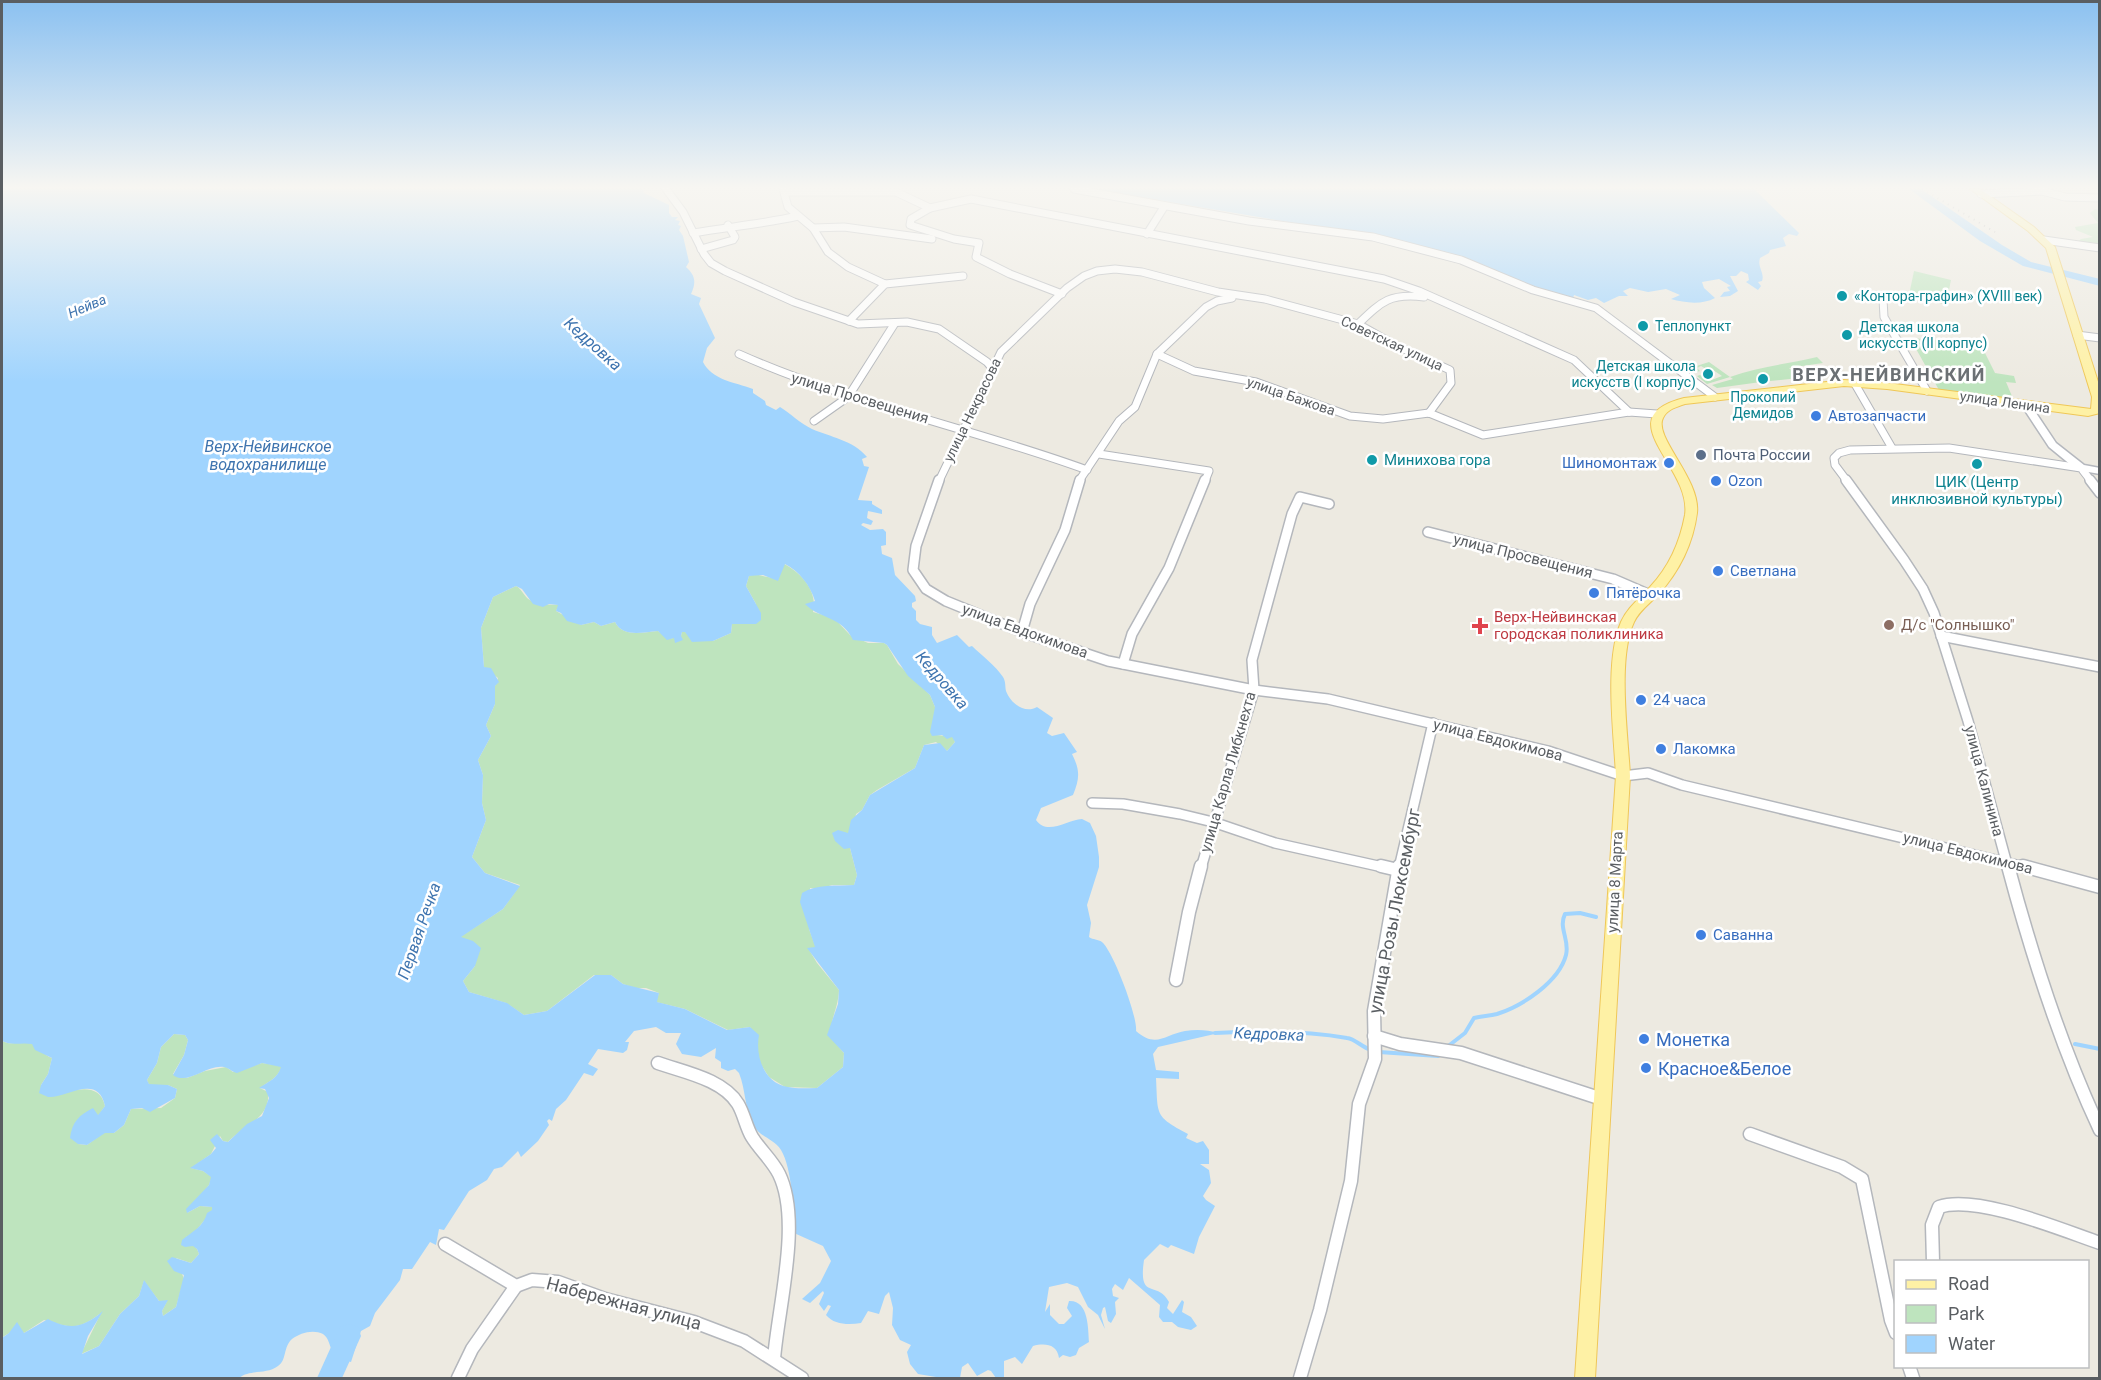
<svg xmlns="http://www.w3.org/2000/svg" width="2101" height="1380" font-family="Roboto,sans-serif">
  <rect width="100%" height="100%" fill="#edeae1"/>
  <!-- green -->
  <g fill="#bee4be">
    <path d="M2095 209 2099 210V245L2076 243 2081 239 2093 237 2076 230 2075 227 2098 223 2090 213Z"/>
    <path d="M1914 271 1951 280 1946 305 1909 295Z"/>
    <path d="M1910 338 1980 343 1995 373 2014 376 2016 383 2006 382 2014 401 1939 390Z"/>
    <path d="M1817 357 1823 363 1789 368 1800 378 1770 381 1768 377 1760 376 1758 378 1761 382 1717 388 1712 385 1733 379 1730 377 1707 384 1697 376 1700 375 1709 381 1722 376 1710 368 1706 369 1701 366 1697 368 1700 371 1693 373 1687 369 1709 362 1730 377C1758 367 1787 364 1817 357Z"/>
    <path d="M784 564C802 573 818 592 813 612L834 618 850 635 868 643H884L887 645 898 664 930 695 935 707 937 735 953 737 955 742 947 751 936 742 924 745 915 768 877 790 870 795 862 810 856 814 850 848 857 875 854 885H832L819 889 810 888 809 929 816 948H808L817 963 839 990C838 1017 820 1028 844 1053L843 1067 817 1088 785 1087 769 1077 758 1060 757 1044 750 1027 728 1030 685 1009 656 1002 659 993 646 988H635L623 984 611 975H594L547 1011 524 1015 506 1003 469 992 463 981 475 966 460 937 503 909 520 885 485 873 472 857 486 820 482 803 483 775 478 760 491 736 486 725 495 704V686L498 678 484 667 481 628 493 597 516 586C522 589 524 597 530 600 539 606 549 604 559 605L556 611 581 625 594 622 601 626 615 622C623 638 643 632 658 631L669 639 681 636 682 632H685L713 641 731 633 732 624H756V604L746 586 749 576C759 572 768 580 778 577Z"/>
    <path d="M174 1034 185 1035 188 1040 184 1055 173 1074 187 1078 205 1071 226 1067 233 1072 262 1063 282 1066C278 1078 269 1081 260 1088L268 1092C271 1118 244 1125 228 1142L223 1141 220 1136 211 1154 191 1168 203 1171 212 1177 209 1185 187 1213 200 1206 212 1207 213 1210 193 1234 186 1237 197 1249 199 1254 191 1263 176 1258 184 1279 176 1307 163 1316 162 1311 167 1301H159L144 1281 139 1296 120 1314 99 1346 81 1354 101 1313C77 1331 71 1328 44 1320L24 1333C17 1329 8 1333 2 1338V1041C13 1047 21 1039 31 1043 40 1047 43 1055 52 1058L48 1074 41 1085 58 1095C75 1089 100 1082 105 1106L78 1144 87 1145 105 1132 114 1133 124 1125 131 1109 161 1108 175 1098 177 1089 168 1085H149L147 1080 157 1063 161 1047Z"/>
  </g>
  <!-- water -->
  <g fill="#a0d4fe" fill-rule="evenodd">
    <path d="M2 189H642L644 193 669 205V213L672 217H678L675 220 680 221 678 225 681 226 679 230 683 236 689 262 686 267C696 276 696 283 691 294L701 298 699 304 715 338 707 348 703 362C712 380 734 382 753 389V393L765 401 766 405 776 410 780 407C790 413 801 424 812 429 830 437 853 440 867 457L862 459 864 466 869 467 858 500 872 501V504L882 510V514L868 511 867 518 873 521 871 525 863 523 861 525 870 530 883 529 886 532V545L881 546 882 554 892 558 895 575 915 596 916 601 912 603V607L916 611V620L920 624 932 627V635L937 643 957 635 969 647 972 646C981 655 996 666 1003 677 1006 682 1005 687 1006 691 1011 704 1025 714 1037 707L1053 718 1047 733 1052 736 1064 733 1077 752 1072 754C1080 770 1080 778 1073 795L1041 808 1036 820C1047 836 1067 820 1082 819L1090 823 1096 836 1099 857V867L1087 905 1091 923 1089 937C1093 940 1098 939 1102 942 1113 951 1138 1017 1136 1031 1156 1049 1166 1034 1185 1031 1197 1029 1208 1030 1219 1033L1158 1047 1153 1054 1156 1070 1179 1072V1079L1156 1078C1158 1115 1154 1116 1188 1134L1186 1138 1197 1143 1203 1141 1209 1150V1164H1200L1209 1170 1211 1183 1203 1196 1206 1200 1215 1206 1199 1237 1194 1254 1171 1245 1168 1248 1160 1244 1144 1260C1138 1302 1157 1279 1169 1302L1167 1308 1173 1314 1182 1300 1184 1302 1182 1312 1191 1317 1197 1326 1191 1330 1178 1327 1172 1322H1163L1159 1317 1160 1305 1129 1278 1123 1290 1115 1284 1112 1289 1113 1296 1119 1298 1115 1302 1116 1314 1111 1323 1108 1321 1105 1307 1103 1308 1101 1315 1105 1329 1098 1315 1088 1307 1078 1287 1067 1283 1049 1287 1045 1312 1050 1304V1315L1059 1324H1064L1072 1316 1067 1308 1069 1301C1089 1300 1088 1329 1089 1342L1079 1348 1076 1355 1070 1357 1063 1355 1059 1358C1057 1344 1045 1343 1033 1346L1022 1364 1015 1357 1004 1361V1378H996L991 1371 988 1370 977 1376 968 1363 962 1367 960 1378H942L918 1374 910 1364 907 1352 911 1345 900 1340 892 1325 893 1308 889 1292 885 1296 879 1314 868 1311 861 1323C849 1325 834 1325 826 1315L831 1306 828 1305 824 1311 819 1304 824 1293 823 1291 810 1303 802 1299 820 1283 831 1261 823 1246 794 1233C794 1212 792 1168 781 1150 774 1139 760 1137 754 1126 744 1108 746 1090 739 1073L735 1069 728 1071 721 1068V1062L715 1058 716 1048 701 1057 682 1054 676 1044 681 1033H666L656 1027 634 1031 625 1042H629L627 1050 623 1053 598 1049 588 1064 598 1069 593 1076 584 1073 566 1100 556 1109 552 1121 549 1119 547 1121 549 1125 538 1141 521 1157 518 1151 502 1167 494 1169 487 1180 469 1191 444 1230 439 1229 436 1245 430 1242 412 1269H403L400 1280 375 1313 370 1326 361 1331 351 1362C345 1360 335 1356 332 1350 329 1345 329 1338 323 1334 313 1329 300 1333 292 1339 283 1347 287 1360 278 1366 266 1375 250 1369 239 1378H2V1338L9 1333 17 1322 24 1333 48 1319C71 1331 84 1327 103 1311L88 1336 82 1354 99 1346 120 1314 139 1296 144 1280 159 1301 168 1300 162 1311 163 1316 176 1307 184 1275 174 1271 167 1261 172 1257 191 1263 199 1254 197 1249 193 1246 185 1247 181 1245 182 1240C192 1232 204 1226 207 1213L212 1210V1207L200 1206 187 1213 186 1209 209 1185 211 1177 203 1171 190 1168 211 1154 216 1148 210 1140 217 1134 223 1141 228 1142 247 1124 262 1116 269 1098 265 1089 259 1088C268 1082 278 1078 281 1067L262 1063 237 1073C232 1072 229 1068 224 1067 207 1064 188 1086 173 1075L184 1055 188 1040 185 1035 174 1034 161 1047 157 1063 147 1080 149 1084 168 1085 177 1089 175 1098 150 1112 142 1108 131 1109 124 1125 114 1133H105L87 1145 78 1144 70 1138C72 1122 79 1115 93 1108L98 1115 105 1106C98 1072 65 1099 48 1097 45 1096 42 1094 39 1093L41 1085 48 1074 52 1058 35 1050 32 1044C21 1042 12 1046 2 1041ZM785 564C799 571 810 585 815 601L805 604C821 620 842 616 853 640L884 643 887 645 908 676 930 695 935 707 930 732 932 736 942 735 947 739 952 737 955 742 947 751 940 743 924 745 915 768 870 795 862 810 851 820 848 833 838 830 832 833 835 841 844 849 850 848 857 875 854 885C836 886 817 884 802 893L800 902 815 947 807 948 839 990 838 1004 827 1035 844 1053 843 1067 817 1088C807 1088 797 1089 788 1087 764 1083 755 1056 759 1035L750 1027 727 1030 685 1009 657 1002 659 993 623 984 611 975H595L547 1011 524 1015 507 1003 469 992 463 981 475 966 481 948 473 941 461 937 503 909 520 886 485 873 472 857 486 820 482 803 483 775 478 760 491 736 486 725 495 704V686L499 682 491 668 484 667 481 628 493 597 516 586 522 589 533 604 543 607 549 604 558 605 556 611 561 613 567 621 581 625 594 622 601 626 615 622C623 638 643 632 658 631L667 640 674 638 675 643 683 640 681 636 682 632H685L692 642 713 641 731 633 732 624H756L761 620V613L746 586 749 576 763 575 778 581Z"/>
    <path d="M1092 189H1754L1799 233 1797 236 1789 234 1783 238 1786 246 1770 250 1769 253 1760 258C1757 267 1765 273 1762 281L1758 282 1761 286 1758 290 1746 282 1749 280 1748 274 1741 271 1736 276H1730L1738 291 1730 296 1720 297 1724 292 1730 291 1727 287 1731 286 1719 279 1702 282 1704 288 1715 298C1702 305 1685 303 1671 299L1680 295 1666 289 1648 292 1630 288 1623 291 1628 296H1619L1604 303 1596 298 1588 300 1574 295 1573 298C1516 283 1464 256 1407 242Z"/>
  </g>
  <g fill="none" stroke-linecap="round" stroke-linejoin="round">
    <!-- stream -->
    <g stroke="#a0d4fe" stroke-width="4">
      <path d="M1215 1033C1256 1031 1306 1031 1347 1038 1356 1039 1362 1048 1372 1050"/>
      <path d="M2075 1044 2100 1049"/>
      <path d="M1447 1047 1465 1033 1474 1018C1482 1016 1489 1016 1497 1014 1522 1006 1559 982 1566 955 1570 940 1558 928 1565 914L1580 913 1596 917"/>
      <path d="M1379 1052 1438 1056"/>
    </g>
    <!-- river -->
    <g fill="#a0d4fe" fill-rule="evenodd">
      <path d="M1909 189H1921L2002 245 2031 262 2100 279V286L2023 266 1980 241Z"/>
      <path d="M349 1324 358 1327 361 1336 342 1378H317L340 1327Z"/>
    </g>
    <!-- street-far2 casing -->
    <g stroke="#b4b7bc" stroke-width="9">
      <g id="street-far2">
        <path d="M666 189 683 212 704 254 711 263 725 271 794 302 858 324 907 322 939 329 987 362 992 368"/>
        <path d="M783 189 788 207 813 228 828 252 848 267 885 284"/>
        <path d="M1074 189 1249 221 1373 237 1461 260 1533 290 1596 308 1715 397"/>
        <path d="M785 192H896L930 208 971 199 1384 279 1419 291 1574 360 1629 412"/>
        <path d="M1981 194 2042 191 2065 197 2100 198"/>
        <path d="M930 208 911 219 910 225 954 239 979 243 976 257 1010 274 1062 294"/>
        <path d="M813 228 844 227 932 239"/>
        <path d="M693 233C728 227 763 224 798 216"/>
        <path d="M1147 234 1164 207"/>
        <path d="M2044 240 2100 248"/>
        <path d="M701 249 733 240 735 237 728 225"/>
        <path d="M1883 299 1884 317 1927 391"/>
        <path d="M849 321 885 284 963 276"/>
        <path d="M1358 324C1382 301 1390 293 1424 297"/>
        <path d="M2077 335 2100 338"/>
        <path d="M739 354C851 404 972 428 1087 470"/>
        <path d="M1157 354 1194 371 1256 382 1350 416 1383 419 1429 413"/>
        <path d="M1855 384 1892 448"/>
        <path d="M1429 413 1483 435 1629 412 1657 414"/>
        <path d="M814 421 848 397 895 323"/>
        <path d="M1099 454 1209 471 1205 481"/>
        <path d="M939 481 1001 352 1067 288 1084 276 1097 271 1115 269 1142 272 1218 292 1265 299 1358 324 1395 345 1450 370 1451 383 1429 413"/>
        <path d="M1079 481 1119 421 1135 407 1157 354 1206 307 1217 301 1232 298"/>
        <path d="M1847 481 1835 465 1834 458 1839 453 1850 450 1949 448 2081 468 2091 481"/>
      </g>
    </g>
    <!-- street-far1 casing -->
    <g stroke="#b4b7bc" stroke-width="12">
      <g id="street-far1">
        <path d="M939 480 916 546 913 570 926 589 946 601 1022 632 1108 661 1254 690 1328 699 1548 751 1623 776 1648 773 1682 785 2029 868"/>
        <path d="M1846 480 1904 560 1923 589 1934 613 1968 721 2008 868"/>
        <path d="M2090 480 2100 493"/>
        <path d="M1428 532 1613 579 1650 595"/>
        <path d="M1022 632 1030 604 1065 530 1080 480"/>
        <path d="M1941 636 2100 667"/>
        <path d="M1123 664 1132 634 1169 568 1205 480"/>
        <path d="M1092 803 1123 804 1180 814 1213 822 1275 843 1387 868"/>
        <path d="M1201 868 1254 690 1252 660 1292 514 1300 497 1329 504"/>
        <path d="M1399 868 1433 723"/>
      </g>
    </g>
    <!-- street casing -->
    <g stroke="#b4b7bc" stroke-width="15">
      <g id="street">
        <path d="M1381 866 1398 870"/>
        <path d="M2008 866C2032 956 2060 1045 2100 1130"/>
        <path d="M2023 866 2100 887"/>
        <path d="M1176 980 1189 912 1201 866"/>
        <path d="M1374 1036 1400 1044 1461 1053 1602 1099"/>
        <path d="M658 1063C683 1072 723 1079 738 1104 744 1114 746 1127 752 1137 760 1150 772 1160 779 1174 802 1221 778 1307 774 1359"/>
        <path d="M1750 1134 1842 1167 1862 1179 1891 1320 1896 1333"/>
        <path d="M445 1244 516 1286 532 1280 558 1282 605 1299 694 1322 744 1341 802 1378"/>
        <path d="M1933 1262 1932 1225 1939 1207C1976 1194 2062 1230 2100 1243"/>
        <path d="M1909 1366 1913 1378"/>
        <path d="M458 1378 472 1349 516 1286"/>
        <path d="M1300 1378 1320 1310 1351 1181 1359 1104 1375 1059 1374 1011 1399 866"/>
      </g>
    </g>
    <!-- secondary casing -->
    <g stroke="#b5b8be" stroke-width="3">
      <path id="secondary" d="M2027 403 2030 404 2056 443 2084 465 2100 468V474L2077 470 2049 447 2022 406Z"/>
    </g>
    <!-- primary casing -->
    <g stroke="#efc758" stroke-width="2">
      <path id="primary" d="M1970 189H1980L2034 227 2055 247 2100 388V413L2088 416 1887 389 1844 386 1685 404C1677 407 1667 409 1663 418 1653 437 1701 479 1697 513 1693 544 1679 572 1658 595 1650 603 1639 611 1634 622 1617 658 1628 735 1630 776L1595 1378H1575L1616 776C1614 733 1604 662 1621 622 1627 608 1640 598 1650 587 1669 567 1680 542 1685 515 1692 466 1606 418 1684 398L1844 380 1887 383 2091 409 2092 397 2046 248 2028 231Z"/>
    </g>
    <!-- street-far2 -->
    <use href="#street-far2" stroke="#fff" stroke-width="7"/>
    <!-- street-far1 -->
    <use href="#street-far1" stroke="#fff" stroke-width="9"/>
    <!-- street -->
    <use href="#street" stroke="#fff" stroke-width="12"/>
    <!-- secondary -->
    <use href="#secondary" fill="#fff" fill-rule="evenodd"/>
    <!-- primary -->
    <use href="#primary" fill="#fef1a5" fill-rule="evenodd"/>
    <!-- rail -->
    <path stroke="#b3b4b4" stroke-width="2" stroke-dasharray="1 5" stroke-linecap="butt" d="M1922 189 1995 232"/>
  </g>
  <!-- sky -->
  <linearGradient id="sky" x2="0" y2="1"><stop stop-color="#8bc1f1"/><stop offset="0.49" stop-color="#f7f6f2"/><stop offset="1" stop-color="#f7f6f2" stop-opacity="0"/></linearGradient>
  <rect width="2101" height="382" fill="url(#sky)"/>
  <!-- markers -->
  <g fill="#0f9aa8" stroke="#fff" stroke-width="2">
    <circle cx="1842" cy="296" r="6"/>
    <circle cx="1643" cy="326" r="6"/>
    <circle cx="1847" cy="335" r="6"/>
    <circle cx="1708" cy="374" r="6"/>
    <circle cx="1763" cy="379" r="6"/>
    <circle cx="1372" cy="460" r="6"/>
    <circle cx="1977" cy="464" r="6"/>
  </g>
  <g fill="#3f7fe0" stroke="#fff" stroke-width="2">
    <circle cx="1816" cy="416" r="6"/>
    <circle cx="1669" cy="463" r="6"/>
    <circle cx="1716" cy="481" r="6"/>
    <circle cx="1718" cy="571" r="6"/>
    <circle cx="1594" cy="593" r="6"/>
    <circle cx="1641" cy="700" r="6"/>
    <circle cx="1661" cy="749" r="6"/>
    <circle cx="1701" cy="935" r="6"/>
    <circle cx="1644" cy="1039" r="6"/>
    <circle cx="1646" cy="1068" r="6"/>
  </g>
  <circle fill="#5c6f8a" stroke="#fff" stroke-width="2" cx="1701" cy="455" r="6"/>
  <circle fill="#8d6e63" stroke="#fff" stroke-width="2" cx="1889" cy="625" r="6"/>
  <path fill="#e0444e" stroke="#fff" stroke-width="2" d="M1477 617h6v6h6v6h-6v6h-6v-6h-6v-6h6z"/>
  <g text-anchor="middle" dominant-baseline="central" stroke-width="5" stroke-linejoin="round" paint-order="stroke">
    <!-- far-culture labels -->
    <g font-size="14" fill="#0d838f" stroke="#fff" text-anchor="start">
      <text x="1854" y="296">«Контора-графин» (XVIII век)</text>
      <text x="1655" y="326">Теплопункт</text>
      <text x="1859" y="327">Детская школа<tspan x="1859" dy="16">искусств (II корпус)</tspan></text>
      <text x="1696" y="366" text-anchor="end">Детская школа<tspan x="1696" dy="16">искусств (I корпус)</tspan></text>
      <text x="1763" y="397" text-anchor="middle">Прокопий<tspan x="1763" dy="16">Демидов</tspan></text>
    </g>
    <!-- far-water labels -->
    <g font-size="14" font-style="italic" fill="#3e74af" stroke="#fff">
      <text transform="translate(87 306) rotate(-23)">Нейва</text>
    </g>
    <!-- far-street labels -->
    <g font-size="14" fill="#5a5e62" stroke="#fff">
      <text transform="translate(1392 343) rotate(25)">Советская улица</text>
      <text transform="translate(1291 396) rotate(19)">улица Бажова</text>
      <text transform="translate(2005 402) rotate(8)">улица Ленина</text>
      <text transform="translate(972 410) rotate(-64)">улица Некрасова</text>
    </g>
    <!-- street labels -->
    <g font-size="15" fill="#5a5e62" stroke="#fff">
      <text transform="translate(860 398) rotate(17)">улица Просвещения</text>
      <text transform="translate(1523 556) rotate(14)">улица Просвещения</text>
      <text transform="translate(1025 631) rotate(20)">улица Евдокимова</text>
      <text transform="translate(1498 740) rotate(14)">улица Евдокимова</text>
      <text transform="translate(1228 772) rotate(-74)">улица Карла Либкнехта</text>
      <text transform="translate(1984 781) rotate(75)">улица Калинина</text>
      <text transform="translate(1968 853) rotate(14)">улица Евдокимова</text>
      <text transform="translate(1615 882) rotate(-87)">улица 8 Марта</text>
    </g>
    <!-- shop labels -->
    <g font-size="15" fill="#366cbe" stroke="#fff" text-anchor="start">
      <text x="1828" y="416">Автозапчасти</text>
      <text x="1657" y="463" text-anchor="end">Шиномонтаж</text>
      <text x="1728" y="481">Ozon</text>
      <text x="1730" y="571">Светлана</text>
      <text x="1606" y="593">Пятёрочка</text>
      <text x="1653" y="700">24 часа</text>
      <text x="1673" y="749">Лакомка</text>
      <text x="1713" y="935">Саванна</text>
    </g>
    <!-- service labels -->
    <g font-size="15" fill="#4e5e75" stroke="#fff" text-anchor="start">
      <text x="1713" y="455">Почта России</text>
    </g>
    <!-- culture labels -->
    <g font-size="15" fill="#0d838f" stroke="#fff" text-anchor="start">
      <text x="1384" y="460">Минихова гора</text>
      <text x="1977" y="482" text-anchor="middle">ЦИК (Центр<tspan x="1977" dy="17">инклюзивной культуры)</tspan></text>
    </g>
    <!-- health labels -->
    <g font-size="15" fill="#be3a42" stroke="#fff" text-anchor="start">
      <text x="1494" y="617">Верх-Нейвинская<tspan x="1494" dy="17">городская поликлиника</tspan></text>
    </g>
    <!-- education labels -->
    <g font-size="15" fill="#785e54" stroke="#fff" text-anchor="start">
      <text x="1901" y="625">Д/с "Солнышко"</text>
    </g>
    <!-- water labels -->
    <g font-size="16" font-style="italic" fill="#3e74af" stroke="#fff">
      <text transform="translate(593 344) rotate(42)">Кедровка</text>
      <text x="268" y="446">Верх-Нейвинское<tspan x="268" dy="18">водохранилище</tspan></text>
      <text transform="translate(942 680) rotate(49)">Кедровка</text>
      <text transform="translate(419 931) rotate(-71)">Первая Речка</text>
      <text transform="translate(1269 1034) rotate(2)">Кедровка</text>
    </g>
    <!-- far-district labels -->
    <g font-size="18" font-weight="bold" letter-spacing="1.5" fill="#6b7074" stroke="#fff">
      <text x="1889" y="374">ВЕРХ-НЕЙВИНСКИЙ</text>
    </g>
    <!-- near-street labels -->
    <g font-size="18" fill="#5a5e62" stroke="#fff">
      <text transform="translate(1394 911) rotate(-79)">улица Розы Люксембург</text>
      <text transform="translate(624 1303) rotate(15)">Набережная улица</text>
    </g>
    <!-- near-shop labels -->
    <g font-size="18" fill="#366cbe" stroke="#fff" text-anchor="start">
      <text x="1656" y="1039">Монетка</text>
      <text x="1658" y="1068">Красное&amp;Белое</text>
    </g>
  </g>
  <!-- border -->
  <rect width="2101" height="1380" fill="none" stroke="#5a5e62" stroke-width="6"/>
  <!-- legend -->
  <rect x="1894" y="1260" width="195" height="108" fill="#ffffff" stroke="#bdbfc0" stroke-width="1.5"/>
  <rect x="1906" y="1280" width="30" height="9" fill="#fef1a5" stroke="#bdbfc0" stroke-width="1.5"/>
  <text x="1948" y="1290" font-size="18" fill="#5a5e62">Road</text>
  <rect x="1906" y="1305" width="30" height="18" fill="#bee4be" stroke="#bdbfc0" stroke-width="1.5"/>
  <text x="1948" y="1320" font-size="18" fill="#5a5e62">Park</text>
  <rect x="1906" y="1335" width="30" height="18" fill="#a0d4fe" stroke="#bdbfc0" stroke-width="1.5"/>
  <text x="1948" y="1350" font-size="18" fill="#5a5e62">Water</text>
</svg>
